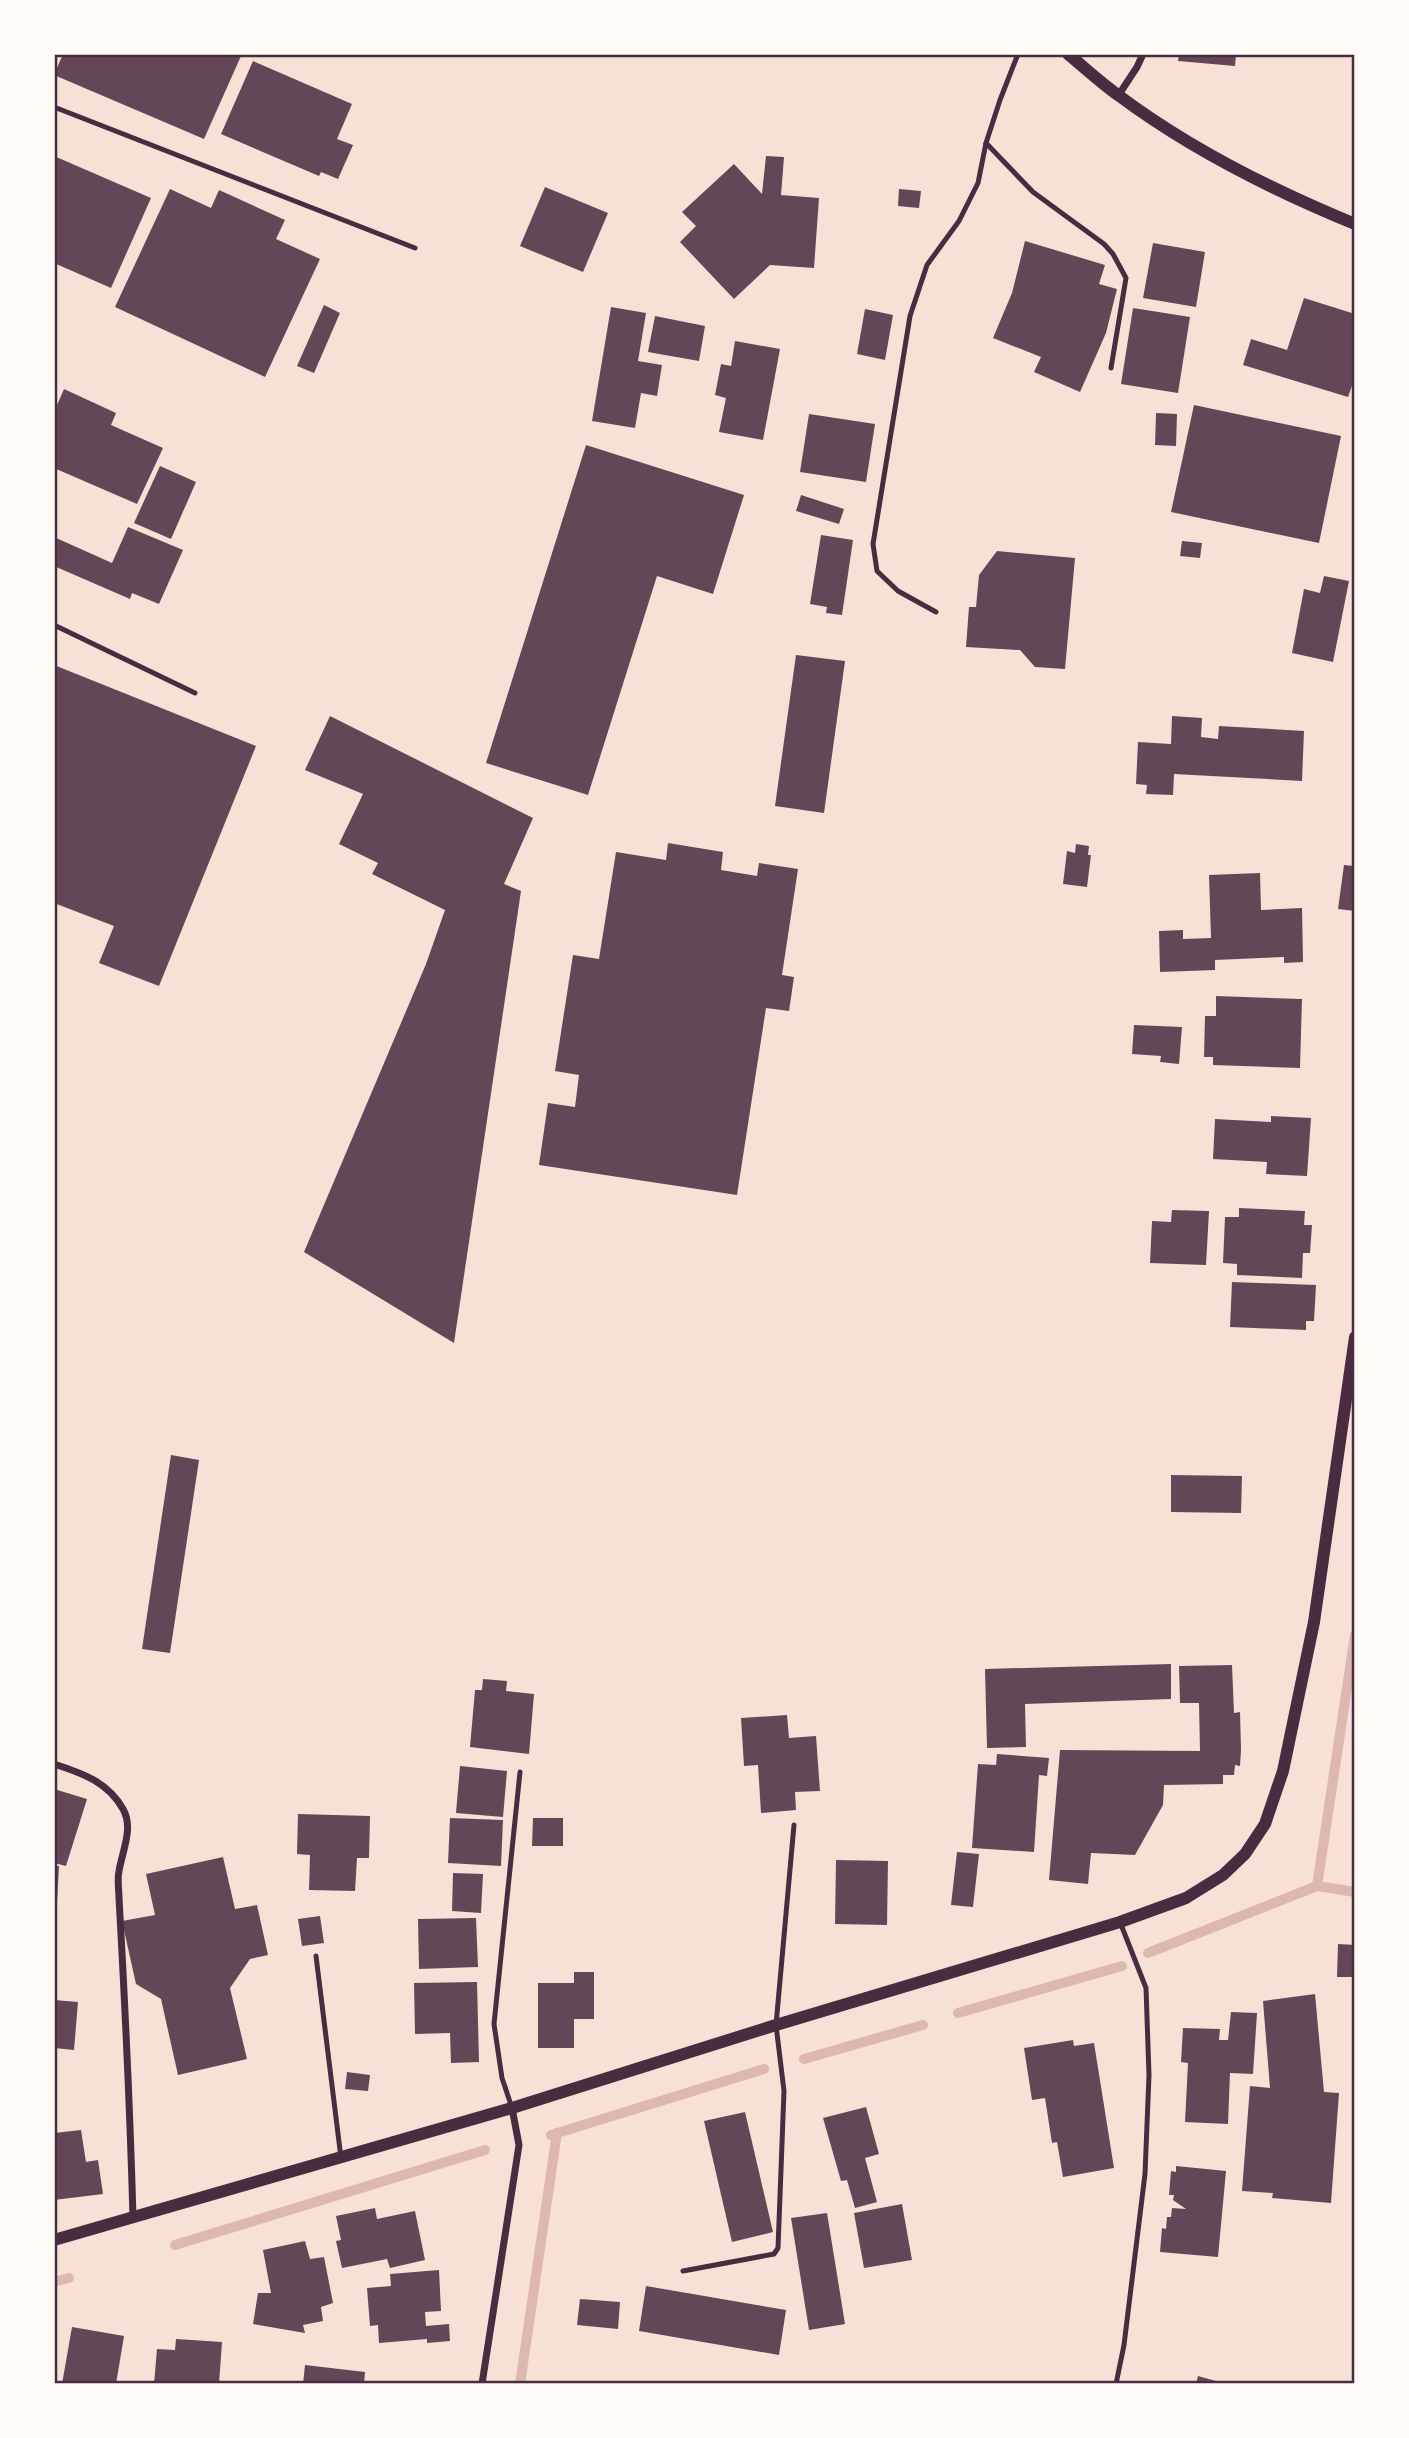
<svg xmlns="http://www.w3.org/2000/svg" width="1409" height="2438" font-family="'Times New Roman',serif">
  <rect width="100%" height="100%" fill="#f7e1d7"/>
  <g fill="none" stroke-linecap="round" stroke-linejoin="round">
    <!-- stream -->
    <g stroke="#dcb8b0" stroke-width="10">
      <path d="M1355 1635 1317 1886 1355 1892"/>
      <path d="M1148 1953 1317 1886"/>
      <path d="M958 2013 1122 1966"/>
      <path d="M804 2059 923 2025"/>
      <path d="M551 2135 764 2069"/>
      <path d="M175 2245 485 2150"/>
      <path d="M54 2282 69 2278"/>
      <path d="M520 2384 557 2133"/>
    </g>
  </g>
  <!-- building -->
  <g fill="#644757">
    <path d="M63 54H236L241 56 204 139 54 75Z"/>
    <path d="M1179 54H1236L1235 66 1178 61Z"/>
    <path d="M253 61 352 104 337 139 353 145 338 179 321 172 319 176 221 134Z"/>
    <path d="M54 156 151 198 111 288 54 263Z"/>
    <path d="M766 156 784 157 781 195 819 198 814 268 770 265 734 299 680 242 696 226 682 212 734 164 762 194Z"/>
    <path d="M545 187 608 213 583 272 520 246Z"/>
    <path d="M170 189 211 208 219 190 285 220 276 239 320 259 265 377 115 307Z"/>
    <path d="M899 189 921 191 919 208 898 206Z"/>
    <path d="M1025 241 1105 265 1099 284 1117 289 1106 333 1080 392 1034 372 1041 357 993 338 1012 293Z"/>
    <path d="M1153 243 1205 252 1196 307 1143 298Z"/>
    <path d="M1304 298 1355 314V377L1348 397 1243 365 1251 339 1287 350Z"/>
    <path d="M324 305 340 313 314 373 297 366Z"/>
    <path d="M611 307 646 313 638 361 662 365 657 396 641 393 635 428 592 421Z"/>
    <path d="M1133 308 1190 317 1178 393 1121 384Z"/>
    <path d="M865 309 893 315 885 360 857 354Z"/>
    <path d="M655 316 705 326 699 361 648 352Z"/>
    <path d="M735 341 780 349 763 440 719 432 726 398 715 395 721 364 731 366Z"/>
    <path d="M64 389 116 413 111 425 163 448 137 504 54 468V412Z"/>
    <path d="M1194 405 1341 436 1319 543 1171 512Z"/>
    <path d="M1156 413 1177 414 1176 446 1155 445Z"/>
    <path d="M809 414 875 424 866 482 800 472Z"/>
    <path d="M586 445 744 495 713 594 657 576 588 795 486 763Z"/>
    <path d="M160 466 196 482 171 539 134 523Z"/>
    <path d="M801 495 844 509 839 524 796 511Z"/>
    <path d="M128 527 183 550 159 604 132 593 130 599 54 566V537L112 563Z"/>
    <path d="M821 535 853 540 842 615 826 613 827 607 810 604Z"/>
    <path d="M1182 541 1202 543 1200 558 1180 556Z"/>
    <path d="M997 551 1075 558 1065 669 1035 667 1020 650 966 647 969 607H976L979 575Z"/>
    <path d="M1324 576 1349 581 1333 662 1292 653 1304 589 1320 593Z"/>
    <path d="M796 655 845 661 824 813 775 806Z"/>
    <path d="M54 665 256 746 159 986 99 963 114 926 54 903Z"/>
    <path d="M330 716 533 818 504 884 521 891 454 1343 304 1252 426 964 445 910 372 874 378 863 339 844 363 794 305 770Z"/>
    <path d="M1172 716 1202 718 1201 737 1218 739 1219 726 1304 731 1302 781 1174 774 1173 795 1146 794 1147 785 1136 784 1138 742 1171 744Z"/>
    <path d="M668 843 723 852 721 870 757 876 759 863 798 869 782 975 794 977 789 1011 766 1008 737 1195 539 1165 548 1103 575 1107 579 1075 555 1071 573 955 599 959 616 852 666 860Z"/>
    <path d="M1076 844 1089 846 1088 855H1091L1087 887 1063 884 1067 851 1075 853Z"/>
    <path d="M1344 865 1355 866V911L1338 909Z"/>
    <path d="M1260 873 1261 910 1302 908 1303 962 1284 963V957L1215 960V970L1160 972 1159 931 1183 930V939L1211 938 1209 875Z"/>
    <path d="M1216 996 1302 999 1300 1068 1213 1065V1057H1204L1205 1016H1216Z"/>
    <path d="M1134 1025 1182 1027 1179 1064 1160 1062 1161 1056 1132 1054Z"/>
    <path d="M1271 1116 1311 1118 1307 1176 1266 1174 1267 1162 1213 1159 1215 1119 1271 1122Z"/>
    <path d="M1239 1208 1305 1211 1304 1225H1312L1310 1253H1303L1302 1278 1237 1275V1264L1223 1263 1225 1217H1239Z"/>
    <path d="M1172 1210 1209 1211 1206 1265 1150 1263 1152 1221 1171 1222Z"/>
    <path d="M1232 1282 1316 1285 1314 1321H1306V1330L1230 1327Z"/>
    <path d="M171 1455 199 1460 170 1653 142 1649Z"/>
    <path d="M1171 1475 1242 1476 1241 1513 1171 1512Z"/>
    <path d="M1171 1664V1699L1025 1704 1026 1747 987 1748 985 1669Z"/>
    <path d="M1232 1665 1234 1713 1240 1712 1241 1750 1240 1766 1235 1765 1234 1775H1223V1784L1164 1785 1163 1805 1135 1855 1091 1853 1088 1884 1049 1880 1060 1750 1200 1751 1199 1703H1180L1179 1666Z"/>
    <path d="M483 1679 507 1681 506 1691 534 1694 529 1754 470 1747 475 1690H482Z"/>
    <path d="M787 1715 789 1738 816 1736 820 1791 795 1792 796 1810 761 1813 758 1765 744 1766 741 1718Z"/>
    <path d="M997 1754 1049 1758 1047 1776 1039 1775 1034 1852 972 1848 978 1764 996 1765Z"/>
    <path d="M460 1766 507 1771 503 1817 456 1813Z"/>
    <path d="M54 1789 87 1799 66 1866 54 1863Z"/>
    <path d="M298 1814 370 1816 369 1858H357L355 1891 309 1890 310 1855 297 1854Z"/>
    <path d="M450 1818 503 1820 501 1866 448 1863Z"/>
    <path d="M533 1818H563V1846H532Z"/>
    <path d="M957 1852 979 1854 973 1907 951 1905Z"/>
    <path d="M223 1857 235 1909 257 1905 268 1955 250 1959 230 1988 247 2059 178 2075 161 1999 136 1984 122 1921 155 1915 146 1874Z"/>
    <path d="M836 1860 888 1861 887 1925 835 1924Z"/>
    <path d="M54 1866H59L56 1921H54Z"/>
    <path d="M453 1873 483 1874 481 1913 452 1911Z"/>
    <path d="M320 1916 324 1943 302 1946 298 1919Z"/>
    <path d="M476 1918 478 1967 419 1969 418 1919Z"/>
    <path d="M1338 1944 1355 1945V1977H1337Z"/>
    <path d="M574 1972H594V2019H574V2048H538V1983H574Z"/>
    <path d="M477 1982 479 2062 451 2063 450 2033 415 2034 414 1983Z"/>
    <path d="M1315 1994 1324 2092 1339 2093 1331 2203 1272 2198 1273 2193 1242 2191 1250 2086 1270 2088 1263 2001Z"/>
    <path d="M54 2000 78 2002 74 2050 54 2048Z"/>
    <path d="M1231 2012 1257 2013 1253 2074 1230 2073 1228 2124 1185 2122 1188 2063 1181 2062 1183 2028 1220 2029 1219 2040H1228Z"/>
    <path d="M1073 2040 1074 2046 1094 2043 1114 2168 1063 2177 1057 2142 1052 2143 1045 2098 1032 2100 1024 2048Z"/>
    <path d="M347 2072 370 2075 368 2091 345 2089Z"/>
    <path d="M866 2107 879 2154 865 2158 877 2202 855 2208 847 2180 841 2181 823 2118Z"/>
    <path d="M745 2112 773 2232 732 2242 704 2121Z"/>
    <path d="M81 2130 86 2162 98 2160 103 2194 54 2200V2133Z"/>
    <path d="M1176 2166 1226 2171 1218 2257 1160 2252 1162 2228 1166 2229 1167 2217H1171L1172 2208 1186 2209 1173 2200 1174 2195H1169L1171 2171 1176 2172Z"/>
    <path d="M902 2204 912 2260 864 2268 854 2213Z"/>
    <path d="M375 2208 377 2219 415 2211 425 2260 390 2268 387 2259 342 2268 336 2241 341 2240 336 2216Z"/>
    <path d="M827 2213 845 2324 809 2330 791 2218Z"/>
    <path d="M305 2241 310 2259 324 2257 333 2303 321 2307 323 2321 303 2325 305 2333 253 2324 258 2293H271L263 2250Z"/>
    <path d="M439 2270 441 2311 425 2312 426 2326 449 2324 450 2341 427 2343V2339L379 2343 378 2325 370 2326 367 2288 391 2286 390 2274Z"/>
    <path d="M646 2286 786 2310 779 2355 639 2331Z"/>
    <path d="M580 2299 620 2302 618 2329 577 2325Z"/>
    <path d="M72 2327 124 2336 116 2384H62Z"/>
    <path d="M176 2339 222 2342 219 2384H154L157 2349 175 2350Z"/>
    <path d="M305 2365 365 2372 364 2384H303Z"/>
    <path d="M1198 2376 1223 2383V2384H1196Z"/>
  </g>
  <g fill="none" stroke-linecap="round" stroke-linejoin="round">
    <!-- service -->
    <g stroke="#4a2c40" stroke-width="5">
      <path d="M54 107 415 248"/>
      <path d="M986 143 1033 192 1104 244 1113 254 1126 278 1111 368"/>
      <path d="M936 612 898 591 877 571 873 544 910 316 927 265 959 221 978 183 986 143 1000 100 1018 54"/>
      <path d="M54 625 195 693"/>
      <path d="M316 1956 341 2158"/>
      <path d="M512 2108 502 2078 494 2024 520 1772"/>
      <path d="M683 2271 774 2254 778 2248 784 2091 776 2025 794 1825"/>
      <path d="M1116 2384 1124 2345 1145 2174 1149 2075 1146 1988 1120 1922"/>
    </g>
    <!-- minor -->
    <g stroke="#4a2c40" stroke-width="7">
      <path d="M1118 96 1137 67 1143 54"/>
      <path d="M54 1764C82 1773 108 1782 123 1809 134 1828 122 1852 119 1871 117 1880 119 1889 119 1898 125 2004 130 2110 133 2217"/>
      <path d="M482 2384 519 2145 512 2108"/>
    </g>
    <!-- tertiary -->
    <g stroke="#4a2c40" stroke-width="12">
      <path d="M1068 54C1085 68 1101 83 1118 95 1190 149 1272 190 1355 224"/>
      <path d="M54 2240 512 2108 776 2025 1120 1922 1186 1898 1223 1875 1245 1854 1265 1824 1283 1771 1314 1622 1355 1337"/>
    </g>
  </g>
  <!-- border -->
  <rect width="1409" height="2438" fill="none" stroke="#fffaf5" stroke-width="112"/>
  <rect x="56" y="56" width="1297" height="2326" fill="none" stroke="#4a2c40" stroke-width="2.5"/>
</svg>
